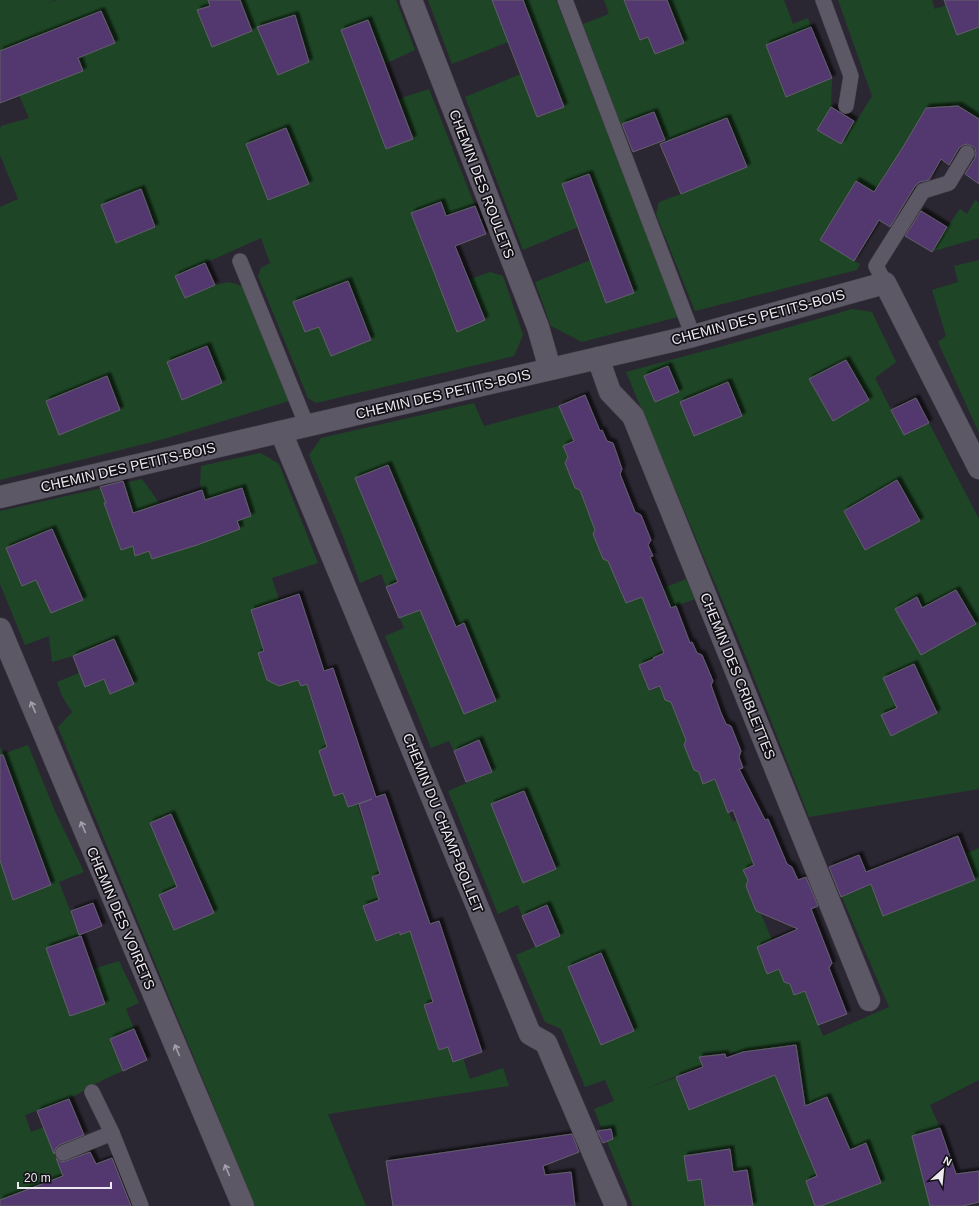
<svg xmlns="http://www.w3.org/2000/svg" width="979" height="1206" font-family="Helvetica,sans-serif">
  <defs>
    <filter id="shadow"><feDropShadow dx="3.5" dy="-3.5" stdDeviation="1" flood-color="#0009"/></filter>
  </defs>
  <rect width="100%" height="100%" fill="#2b2732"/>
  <!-- green -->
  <g fill="#1e4626" fill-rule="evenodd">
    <path d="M0 0H55L47 4 57 0H396L415 50 385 64 398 99 429 89 486 234 455 246 468 280 490 272 503 276 523 335 514 356 316 403 308 398 258 276 261 268 270 263 261 238 205 263 175 276 185 298 215 285 229 282 242 286 289 401 164 439 0 480V207L18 199 0 155V129L1 126 29 118 11 76 0 79Z"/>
    <path d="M428 0H556L678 317 582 342 551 326 535 282 591 260 578 227 523 250 465 97 521 74 508 42 452 64Z"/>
    <path d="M604 0H784L793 24 808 18 811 27 766 46 786 96 832 78 831 107 856 122 872 96 838 0H932L935 9 961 0 979 14V119L969 113 962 126 928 106 900 152 914 180 890 166 874 192 854 261 860 264 857 270 695 311 656 214 659 202 681 194 672 173 677 171C669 152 662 132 654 112L621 125 583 24 609 14Z"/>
    <path d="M975 200 979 203V238L934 251V249L947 227 960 209 967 214Z"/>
    <path d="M979 260V433L938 342 946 336 932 290 958 282 954 266Z"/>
    <path d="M852 309 872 312 896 362 875 378 904 435 929 423 979 519V789L809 817 743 650 626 372 745 340Z"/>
    <path d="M474 403 484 426 559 406 574 441 563 446 568 457 565 463 570 475 581 490 626 603 686 579 695 599 676 606 664 653 639 665 649 691 660 687 671 702 686 739 684 745 689 757 703 751 733 822 749 816 753 825 741 830 754 865 743 870 748 880 746 886 756 911 761 914 772 940 757 947 767 974 779 969 784 982 790 984 794 995 805 991 823 1036 889 1007 842 897 871 885 884 916 975 880 965 854 979 848V1080L930 1105 940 1128 967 1206H633L594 1109 614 1101 605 1080 585 1087 561 1029 545 1022 516 955 560 936 548 906 522 916 518 905 498 914 448 791 492 772 479 740 454 751 449 741 431 748 385 636 404 628 381 574 360 583 341 531 309 455 321 438ZM735 1052 736 1055 645 1089 734 1052Z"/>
    <path d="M261 453 279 464 318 563 272 578 280 603 270 604 251 610 257 631 274 647 258 653 265 674 270 672 274 684 279 686 298 680 301 686 307 684 312 699 332 692 323 734 327 747 319 751 334 796 343 793 348 807 357 804 364 825 385 818 376 860 380 874 372 877 379 900 363 906 376 941 400 933V934L410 931 433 1002 424 1005 439 1050 448 1047 453 1061 463 1058 470 1079 503 1068 509 1086 328 1114 366 1206H255L58 727 72 712 62 696 57 682 79 673 73 656 52 662 49 636 25 645 0 584V511L142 479 160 504 202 490 200 483 201 466Z"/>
    <path d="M28 745 54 809 84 872 59 882 93 969 119 961 139 1003 126 1009 147 1060 101 1081 69 1099 25 1115 31 1132 44 1127 63 1176 0 1200V746L3 754Z"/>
  </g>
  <!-- building -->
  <g fill="#52396f" stroke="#635e6b" filter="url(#shadow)">
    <path d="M208 0H240L252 31 212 47 197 10 210 6Z"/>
    <path d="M492 0H523L564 107 537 117Z"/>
    <path d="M624 0H667L684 43 655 54 648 37 640 40Z"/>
    <path d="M944 0H979V27L957 35Z"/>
    <path d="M101 11 115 43 78 58 83 71 0 103V51Z"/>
    <path d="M295 15 309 62 278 75 257 27Z"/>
    <path d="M368 20 413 139 386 149 341 30Z"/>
    <path d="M811 27 832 78 786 97 766 45Z"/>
    <path d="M958 106 979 119V184L965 174 975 158 976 153 975 148 972 146 968 144 963 145 959 148 949 165 941 159 929 180 920 182 915 186 890 227 879 220 854 261 820 240 856 181 874 192 903 147 926 108Z"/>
    <path d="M831 107 854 121 841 144 817 130Z"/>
    <path d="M654 112 665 140 633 152 622 124Z"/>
    <path d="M727 118 747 167 681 194 660 144Z"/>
    <path d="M286 128 309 184 268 200 246 144Z"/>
    <path d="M589 174 634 293 606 303 562 184Z"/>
    <path d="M141 189 155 227 116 243 101 205Z"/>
    <path d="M441 202 446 216 475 206 486 234 455 246 485 320 457 332 434 272 411 213Z"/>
    <path d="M921 211 947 227 932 252 905 236Z"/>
    <path d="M205 263 215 285 185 298 175 276Z"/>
    <path d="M348 281 371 340 331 356 319 327 305 332 293 302Z"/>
    <path d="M207 346 222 383 182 400 167 362Z"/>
    <path d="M846 360 869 400 833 421 809 379Z"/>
    <path d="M668 366 679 392 655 402 644 376Z"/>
    <path d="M107 376 120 410 59 435 46 401Z"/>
    <path d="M728 382 742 416 694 436 680 402Z"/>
    <path d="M585 395 600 431 602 430 607 441 613 443 622 469 620 474 635 512 641 515 651 540 648 545 653 556 650 557 671 608 676 606 690 643 692 642 697 653 702 655 713 681 711 685 721 713 726 724 731 726 741 751 739 757 743 768 739 769 765 820 768 819 787 864 792 867 798 880 806 877 818 906 811 909 832 963 829 968 847 1014 818 1025 805 991 794 995 790 984 784 982 779 969 767 974 757 947 798 929 756 911 746 886 748 880 743 870 754 865 733 810 728 813 715 779 703 784 699 772 694 770 684 745 686 740 671 702 665 700 660 686 649 690 639 665 654 659 653 658 664 653 642 597 626 603 608 561 603 559 593 534 595 530 580 490 575 488 565 463 568 457 563 446 574 441 559 406Z"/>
    <path d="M916 398 929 423 904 435 891 410Z"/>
    <path d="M388 465 456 627 464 623 496 701 464 714 420 610 399 618 386 587 398 582 355 478Z"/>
    <path d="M897 480 920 521 865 550 844 511Z"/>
    <path d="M123 481 133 513 202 490 205 500 242 488 251 516 237 521 240 529 197 545 152 559 149 551 135 556 133 546 121 550 104 503H106L100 487Z"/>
    <path d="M52 529 83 600 51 613 36 580 22 586 6 548Z"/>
    <path d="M956 590 976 624 921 655 895 609 917 597 922 608Z"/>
    <path d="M299 594 324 671 333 668 376 797 385 794 430 924 439 921 482 1052 453 1062 448 1047 439 1050 424 1005 433 1002 410 931 400 935V932L376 941 363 906 379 900 372 877 380 874 359 804 372 799 348 807 343 793 334 796 319 751 327 747 307 684 301 686 298 680 279 686 267 680 258 653 264 651 251 610Z"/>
    <path d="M114 639 134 684 110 694 104 679 85 687 73 656Z"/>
    <path d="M914 664 937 713 891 736 881 715 897 708 883 678Z"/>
    <path d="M479 740 492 772 466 782 454 751Z"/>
    <path d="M0 755H3L51 885 13 900 0 860Z"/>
    <path d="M524 791 556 869 523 883 491 804Z"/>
    <path d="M171 814 214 913 174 930 159 895 177 887 150 823Z"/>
    <path d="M958 836 975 880 883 916 871 884 841 897 829 867 859 855 866 872Z"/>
    <path d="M93 903 102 926 79 935 71 911Z"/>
    <path d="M547 905 560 936 536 947 522 916Z"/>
    <path d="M81 936 105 1004 70 1016 46 948Z"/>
    <path d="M601 953 634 1031 601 1045 568 967Z"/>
    <path d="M134 1029 147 1060 123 1071 110 1039Z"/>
    <path d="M796 1045 805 1106 827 1097 850 1150 866 1143 881 1183 821 1206H815L806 1181 817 1176 775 1075 689 1110 676 1077 703 1067 699 1057 725 1054 726 1058 743 1052Z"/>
    <path d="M69 1099 84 1135 59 1145 56 1148 54 1154 37 1111Z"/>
    <path d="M940 1128 956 1174 979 1171V1202L963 1206H930L912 1136Z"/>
    <path d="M611 1129 613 1139 603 1143 597 1131Z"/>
    <path d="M572 1134 579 1152 543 1166 545 1175 571 1172 575 1206H393L386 1161Z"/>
    <path d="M730 1149 733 1172 747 1170 753 1206H705L701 1179 688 1181 684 1156Z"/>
    <path d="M90 1152 96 1164 112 1158 131 1206H0V1200L63 1176 56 1158 61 1162 66 1161Z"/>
  </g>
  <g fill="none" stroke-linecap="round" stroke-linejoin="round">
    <!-- service casing -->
    <g stroke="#48434d" stroke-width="16">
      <g id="service">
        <path d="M565 0 693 336"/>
        <path d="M823 0 851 76 846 106"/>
        <path d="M240 261 307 426"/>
        <path d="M885 283 876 266 923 191 949 183 967 153"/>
        <path d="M92 1092 112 1133 141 1206"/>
        <path d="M63 1153 112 1133"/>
      </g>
    </g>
    <!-- minor casing -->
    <g stroke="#48434d" stroke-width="23">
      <g id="minor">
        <path d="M411 0 538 327 550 369"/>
        <path d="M598 358 610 392 633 416 869 1000"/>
        <path d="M281 432 530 1034 546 1043 616 1206"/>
        <path d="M0 497 693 336 885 283 979 468"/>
        <path d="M0 629 243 1206"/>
      </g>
    </g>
    <!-- service -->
    <use href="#service" stroke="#5d5865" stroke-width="15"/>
    <!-- minor -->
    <use href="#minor" stroke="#5d5865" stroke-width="22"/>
  </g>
  <!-- one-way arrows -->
  <defs><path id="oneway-shaft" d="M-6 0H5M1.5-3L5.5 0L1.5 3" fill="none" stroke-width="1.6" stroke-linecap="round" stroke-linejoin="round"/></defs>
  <g stroke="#a4a0ab">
    <use href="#oneway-shaft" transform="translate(33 707) rotate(-113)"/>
    <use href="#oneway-shaft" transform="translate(83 827) rotate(-113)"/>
    <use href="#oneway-shaft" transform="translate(177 1050) rotate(-113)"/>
    <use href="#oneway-shaft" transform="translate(227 1170) rotate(-113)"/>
  </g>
  <g text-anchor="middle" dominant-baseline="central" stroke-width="3.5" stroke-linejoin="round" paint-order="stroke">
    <!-- street labels -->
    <g font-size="14" fill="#ece9f1" stroke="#131116">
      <text transform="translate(482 184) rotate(69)">CHEMIN DES ROULETS</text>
      <text transform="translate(758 317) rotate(-15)">CHEMIN DES PETITS-BOIS</text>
      <text transform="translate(443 394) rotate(-13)">CHEMIN DES PETITS-BOIS</text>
      <text transform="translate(128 467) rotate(-13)">CHEMIN DES PETITS-BOIS</text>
      <text transform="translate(738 676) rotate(68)">CHEMIN DES CRIBLETTES</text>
      <text transform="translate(443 823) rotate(68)">CHEMIN DU CHAMP-BOLLET</text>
      <text transform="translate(121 918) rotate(67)">CHEMIN DES VOIRETS</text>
    </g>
  </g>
  <!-- north arrow -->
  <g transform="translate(943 1170) rotate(27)" stroke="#131116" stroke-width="3" paint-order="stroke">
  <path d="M0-3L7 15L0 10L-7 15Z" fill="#ece9f1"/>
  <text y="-6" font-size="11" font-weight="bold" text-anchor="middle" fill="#ece9f1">N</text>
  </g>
  <!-- scale -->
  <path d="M18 1182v6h93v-6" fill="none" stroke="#ece9f1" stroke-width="2"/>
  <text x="24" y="1182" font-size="12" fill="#ece9f1" stroke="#131116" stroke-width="3" paint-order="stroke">20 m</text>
</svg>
